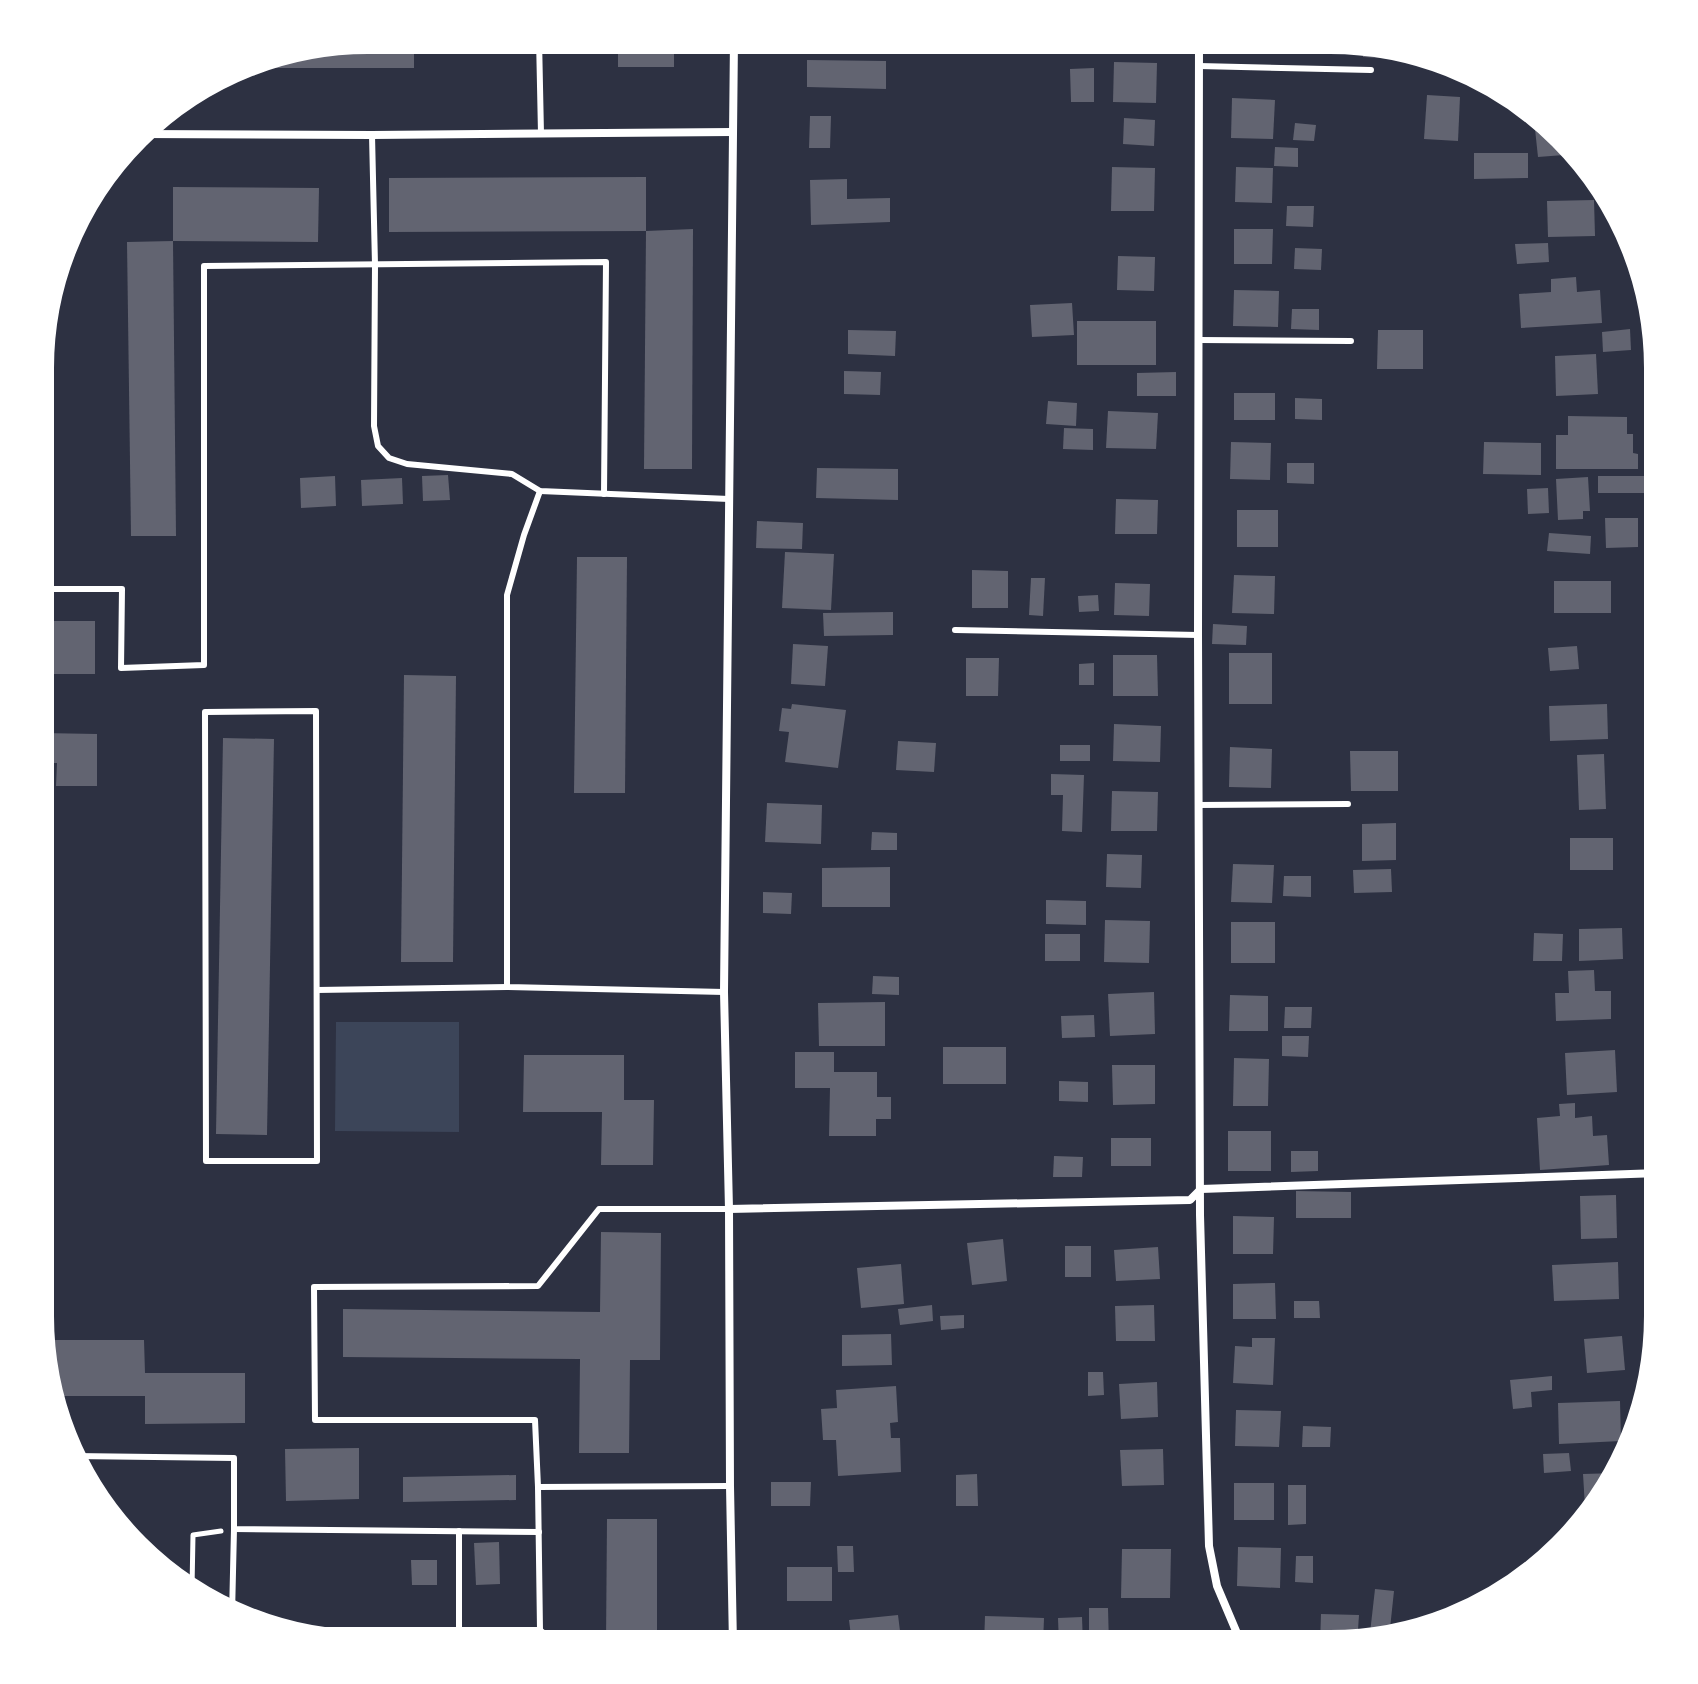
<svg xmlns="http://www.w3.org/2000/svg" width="1698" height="1684" font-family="Montserrat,sans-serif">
  <rect width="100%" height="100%" fill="#2d3142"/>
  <!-- green -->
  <path fill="#3c4559" d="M336 1022H459V1132L335 1131Z"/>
  <!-- building -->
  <g fill="#626471">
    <path d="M368 38H414V68H240L261 56Z"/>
    <rect x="618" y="39" width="56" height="28"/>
    <path d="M1357 41H1373L1399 50V59L1363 57V46H1357Z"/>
    <path d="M807 60 886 61V89L807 87Z"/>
    <path d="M1114 62 1157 63 1156 103 1113 102Z"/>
    <path d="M1094 68V102H1071L1070 69Z"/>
    <path d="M1427 95 1460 97 1458 141 1424 139Z"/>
    <path d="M1232 98 1275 100 1273 139 1231 138Z"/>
    <path d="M810 116H831L830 148H809Z"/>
    <path d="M1124 118 1155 120 1154 146 1123 144Z"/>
    <path d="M1295 123 1316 125 1314 141 1293 140Z"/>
    <path d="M1547 128 1552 132 1577 154 1538 157 1535 129Z"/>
    <path d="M1275 147 1298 148V167L1274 166Z"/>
    <path d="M1474 153H1528V178L1474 179Z"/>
    <path d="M1112 167 1155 168 1154 211H1111Z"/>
    <path d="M1236 167 1273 168 1272 203 1235 202Z"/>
    <path d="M646 177V231L389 232V178Z"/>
    <path d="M847 179V199L890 198V222L811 225 810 180Z"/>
    <path d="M173 187 319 188 318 242 173 241Z"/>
    <path d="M1594 200 1595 236 1548 237 1547 201Z"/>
    <path d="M1287 206H1314L1313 227 1286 226Z"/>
    <path d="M693 229 692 469H644L646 231Z"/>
    <path d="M1234 229H1273L1272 264H1234Z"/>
    <path d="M173 241 176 536H131L127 242Z"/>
    <path d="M1548 243 1549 262 1517 264 1515 244Z"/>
    <path d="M1295 248 1322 249 1321 270 1294 269Z"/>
    <path d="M1118 256 1155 257 1154 291 1117 290Z"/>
    <path d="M1576 277 1577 292 1600 290 1602 323 1521 328 1519 294 1551 292V279Z"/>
    <path d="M1234 290 1279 291 1278 327 1233 326Z"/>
    <path d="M1072 303 1074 335 1032 337 1030 305Z"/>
    <path d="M1292 309H1319V330L1291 329Z"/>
    <rect x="1077" y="321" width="79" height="44"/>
    <path d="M1630 329 1631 350 1603 352 1602 332Z"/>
    <path d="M848 330 896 331 895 356 848 354Z"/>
    <path d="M1378 330H1423V369H1377Z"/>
    <path d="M1596 354 1598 394 1556 396 1555 356Z"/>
    <path d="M844 371 881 372 880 395 844 394Z"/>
    <path d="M1176 372V396H1137V373Z"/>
    <rect x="1234" y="393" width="41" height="27"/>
    <path d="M1295 398 1322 399V420L1295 419Z"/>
    <path d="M1048 401 1077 403 1076 426 1046 424Z"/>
    <path d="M1108 411 1158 413 1156 449 1106 448Z"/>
    <path d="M1568 416 1627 417V434H1633V453L1638 454V469H1556V435H1568Z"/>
    <path d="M1064 428 1093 429V450L1063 449Z"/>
    <path d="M1231 442 1271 443 1270 480 1230 479Z"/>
    <path d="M1484 442 1541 443V475L1483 474Z"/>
    <path d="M1287 463H1314V484L1287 483Z"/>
    <path d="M817 468 898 469V500L816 498Z"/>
    <path d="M448 475 450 500 423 501 422 476Z"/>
    <path d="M335 476 336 506 301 508 300 478Z"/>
    <rect x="1598" y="476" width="49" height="17"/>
    <path d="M1588 477 1590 511H1583V519L1558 520 1556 479Z"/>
    <path d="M402 478 403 504 362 506 361 480Z"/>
    <path d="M1548 488 1549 513 1528 514 1527 489Z"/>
    <path d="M1116 499 1158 500 1157 534H1115Z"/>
    <rect x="1237" y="510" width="41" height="37"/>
    <path d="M1605 518H1638V547L1606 548Z"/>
    <path d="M757 521 803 523 802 549 756 548Z"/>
    <path d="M1549 533 1591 536 1590 554 1547 551Z"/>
    <path d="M785 552 834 554 831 610 782 608Z"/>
    <path d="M577 557H627L625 793H574Z"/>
    <path d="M972 570 1008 571V608H972Z"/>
    <path d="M1234 575 1275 576 1274 614 1232 613Z"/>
    <path d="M1031 578H1045L1043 616 1029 615Z"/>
    <rect x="1554" y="581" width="57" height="32"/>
    <path d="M1115 583 1150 584 1149 616 1114 615Z"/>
    <path d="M1098 595 1099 611 1079 612 1078 596Z"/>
    <path d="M893 612V635L824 636 823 613Z"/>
    <path d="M54 621H95V674H42V648H53Z"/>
    <path d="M1213 624 1247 626 1246 645 1212 644Z"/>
    <path d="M793 644 828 646 825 686 791 684Z"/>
    <path d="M1577 646 1579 669 1550 671 1548 648Z"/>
    <rect x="1229" y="653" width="43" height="51"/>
    <path d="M1113 655H1157L1158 696H1113Z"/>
    <path d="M966 658H999L998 696H966Z"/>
    <path d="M1094 663V685H1079V664Z"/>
    <path d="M404 675 456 676 453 962H401Z"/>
    <path d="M792 704 846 710 838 768 785 762 789 732 779 731 782 708 791 709Z"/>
    <path d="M1607 704 1608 739 1550 741 1549 706Z"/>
    <path d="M1114 724 1161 726 1160 762 1113 761Z"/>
    <path d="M42 733 97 734V786H56L57 763H42Z"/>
    <path d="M223 738 274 739 267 1135 216 1134Z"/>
    <path d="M898 741 936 743 934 772 896 770Z"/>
    <rect x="1060" y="745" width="30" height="16"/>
    <path d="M1230 747 1272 749 1271 788 1229 787Z"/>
    <path d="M1350 751H1398V791H1351Z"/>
    <path d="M1604 754 1606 809 1579 810 1577 755Z"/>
    <path d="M1051 774 1084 775 1082 832 1062 831 1063 795H1051Z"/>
    <path d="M1112 791 1158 792 1157 831H1111Z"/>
    <path d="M767 803 822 805 821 844 765 842Z"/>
    <path d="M1396 823V860L1362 861V824Z"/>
    <path d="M872 832 897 833V850H871Z"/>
    <rect x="1570" y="838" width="43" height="32"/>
    <path d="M1107 854 1142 855 1141 888 1106 887Z"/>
    <path d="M1233 864 1274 865 1272 903 1231 902Z"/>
    <path d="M890 867V907H822V868Z"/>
    <path d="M1391 869 1392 892 1354 893 1353 870Z"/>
    <path d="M1284 876H1311V897L1283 896Z"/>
    <path d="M763 892 792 893 791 914 763 913Z"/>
    <path d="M1046 900 1086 901V925L1046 924Z"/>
    <path d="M1105 920 1150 921 1149 963 1104 962Z"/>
    <rect x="1231" y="922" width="44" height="41"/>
    <path d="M1622 928 1623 959 1579 961V929Z"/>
    <path d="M1534 933 1563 934 1562 961H1533Z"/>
    <rect x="1045" y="934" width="35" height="27"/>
    <path d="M1594 970 1595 991H1611V1019L1556 1021 1555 993H1569L1568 971Z"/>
    <path d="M873 976 899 977V995L872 994Z"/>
    <path d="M1154 992 1155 1034 1110 1036 1108 994Z"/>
    <path d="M1230 995 1268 996V1031H1229Z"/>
    <path d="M885 1002V1046H819L818 1003Z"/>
    <path d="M1285 1007H1312L1311 1028H1284Z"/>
    <path d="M1094 1015 1095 1037 1062 1038 1061 1016Z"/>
    <path d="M1282 1036H1309L1308 1057 1282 1056Z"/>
    <rect x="943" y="1047" width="63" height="37"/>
    <path d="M1615 1050 1617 1092 1567 1095 1565 1053Z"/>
    <path d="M795 1052H834V1072H877V1097H891V1119H876V1136H829L830 1088H795Z"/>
    <path d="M524 1055H624V1100H654L653 1165H601L602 1112H523Z"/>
    <path d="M1234 1058 1269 1059 1268 1106H1233Z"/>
    <path d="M1112 1065H1155V1104L1113 1105Z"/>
    <path d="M1059 1081 1088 1082V1102L1059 1101Z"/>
    <path d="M1575 1103V1118L1592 1116 1593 1136 1607 1135 1609 1165 1540 1170 1537 1118 1560 1116 1559 1104Z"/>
    <rect x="1228" y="1131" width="43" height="40"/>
    <rect x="1111" y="1138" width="40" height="28"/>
    <path d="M1291 1151H1318V1171L1291 1172Z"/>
    <path d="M1054 1156 1083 1157 1082 1177H1053Z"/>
    <path d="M1296 1191 1351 1192V1218H1296Z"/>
    <path d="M1616 1195 1617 1238 1581 1239 1580 1196Z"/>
    <path d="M1233 1216 1274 1217 1273 1254H1233Z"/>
    <path d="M601 1232 661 1233 660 1360H630L629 1453H579L580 1359 343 1357V1309L600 1312Z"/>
    <path d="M1003 1239 1007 1281 972 1285 967 1243Z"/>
    <rect x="1065" y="1246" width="26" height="31"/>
    <path d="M1158 1247 1160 1279 1116 1281 1114 1250Z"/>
    <path d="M1618 1262 1619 1299 1554 1301 1552 1265Z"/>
    <path d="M901 1264 904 1304 861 1308 857 1268Z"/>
    <path d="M1275 1283 1276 1319H1233V1284Z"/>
    <path d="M1294 1301H1319L1320 1318H1294Z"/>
    <path d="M932 1305 933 1321 900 1325 898 1309Z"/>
    <path d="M1154 1305 1155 1341H1116L1115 1306Z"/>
    <path d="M964 1315V1328L941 1330 940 1316Z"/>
    <path d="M891 1334 892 1365 842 1366V1335Z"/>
    <path d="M1622 1336 1625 1370 1587 1373 1584 1339Z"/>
    <path d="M1252 1338H1275L1273 1385 1233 1383 1235 1346 1252 1347Z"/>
    <path d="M39 1340H144L145 1373H245V1423L145 1424V1396H50Z"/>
    <path d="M1088 1372H1103L1104 1395 1088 1396Z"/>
    <path d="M1552 1376V1390L1531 1392 1532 1407 1513 1409 1510 1380Z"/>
    <path d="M1157 1382 1158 1417 1121 1419 1119 1384Z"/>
    <path d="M896 1386 898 1422 890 1423 891 1438H900L901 1472 838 1476 836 1440H823L821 1409 837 1408 836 1390Z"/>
    <path d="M1620 1401 1621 1441 1559 1444 1558 1403Z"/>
    <path d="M1236 1410 1281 1411 1279 1447 1235 1446Z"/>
    <path d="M1303 1426 1331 1427 1330 1447H1302Z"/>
    <path d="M359 1448V1499L286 1501 285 1449Z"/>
    <path d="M1163 1449 1164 1485 1122 1486 1120 1450Z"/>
    <path d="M1569 1453 1571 1471 1544 1473 1543 1454Z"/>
    <path d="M1617 1473 1589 1507H1585L1583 1474Z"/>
    <path d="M977 1474 978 1506H956V1475Z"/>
    <path d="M516 1475V1500L403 1502V1477Z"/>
    <path d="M771 1482H811L810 1506H771Z"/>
    <rect x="1234" y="1483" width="40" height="37"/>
    <path d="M1288 1485H1306V1524L1288 1525Z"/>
    <path d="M607 1519H657V1645H606Z"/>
    <path d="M499 1542 500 1584 476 1585 474 1543Z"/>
    <path d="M837 1546H853L854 1572H838Z"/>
    <path d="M1238 1547 1281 1548 1280 1588 1237 1586Z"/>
    <path d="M1122 1549H1171L1170 1598H1121Z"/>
    <path d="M1296 1556H1313V1583L1295 1582Z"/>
    <path d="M411 1560H437V1585H412Z"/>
    <rect x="787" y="1567" width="45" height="34"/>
    <path d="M1375 1589 1394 1591 1389 1638 1369 1642Z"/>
    <path d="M1089 1608H1108L1109 1645H1089Z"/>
    <path d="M1321 1614 1359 1615 1357 1644 1320 1645Z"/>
    <path d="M898 1615 901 1639 852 1644 849 1620Z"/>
    <path d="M985 1616 1044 1618 1043 1645H984Z"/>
    <path d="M1082 1617 1083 1645H1059L1058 1618Z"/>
  </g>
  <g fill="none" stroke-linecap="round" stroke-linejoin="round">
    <!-- path -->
    <path stroke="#fff" stroke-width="5" d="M192 1588 193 1535 221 1531"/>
    <!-- service -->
    <g stroke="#fff" stroke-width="6">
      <path d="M539 38 541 134"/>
      <path d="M1199 66 1371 70"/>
      <path d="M372 135 375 265 374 426 378 446 389 458 407 464 512 474 540 491 729 499"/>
      <path d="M1199 340 1351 341"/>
      <path d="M44 395H51V286"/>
      <path d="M540 491 524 535 507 595V987L724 992"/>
      <path d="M43 589H122L121 668 204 665V266L606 262 604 494"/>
      <path d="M955 630 1198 635"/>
      <path d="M316 711 317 1161H206L205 712Z"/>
      <path d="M1198 805 1348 804"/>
      <path d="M317 990 507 987"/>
      <path d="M729 1209H599L538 1286 314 1287 315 1420H535L538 1487 730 1486"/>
      <path d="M74 1456 234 1458V1529L539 1532"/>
      <path d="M459 1531V1630"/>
      <path d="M232 1615 234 1529"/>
      <path d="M288 1630H540L538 1487"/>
      <path d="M432 1630 433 1645"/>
      <path d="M540 1630 557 1645"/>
    </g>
    <!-- minor -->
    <g stroke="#fff" stroke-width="8">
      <path d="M1199 40 1198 635 1200 1215 1209 1546 1217 1586 1242 1645"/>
      <path d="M139 134 372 135 733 132"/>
      <path d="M729 1209 1190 1200 1201 1189 1659 1173"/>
      <path d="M733 1645 730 1486 729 1209 724 992 734 39"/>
      <path d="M1215 1645 1238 1640"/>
    </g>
  </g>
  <!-- crop -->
  <path d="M0 0H1698V1684H0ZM368 52H1330A316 316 0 0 1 1646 368V1316A316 316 0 0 1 1330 1632H368A316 316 0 0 1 52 1316V368A316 316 0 0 1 368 52Z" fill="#fff" fill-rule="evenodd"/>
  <path fill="none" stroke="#fff" stroke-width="4" d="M368 52H1330A316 316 0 0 1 1646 368V1316A316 316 0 0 1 1330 1632H368A316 316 0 0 1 52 1316V368A316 316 0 0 1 368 52Z"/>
</svg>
